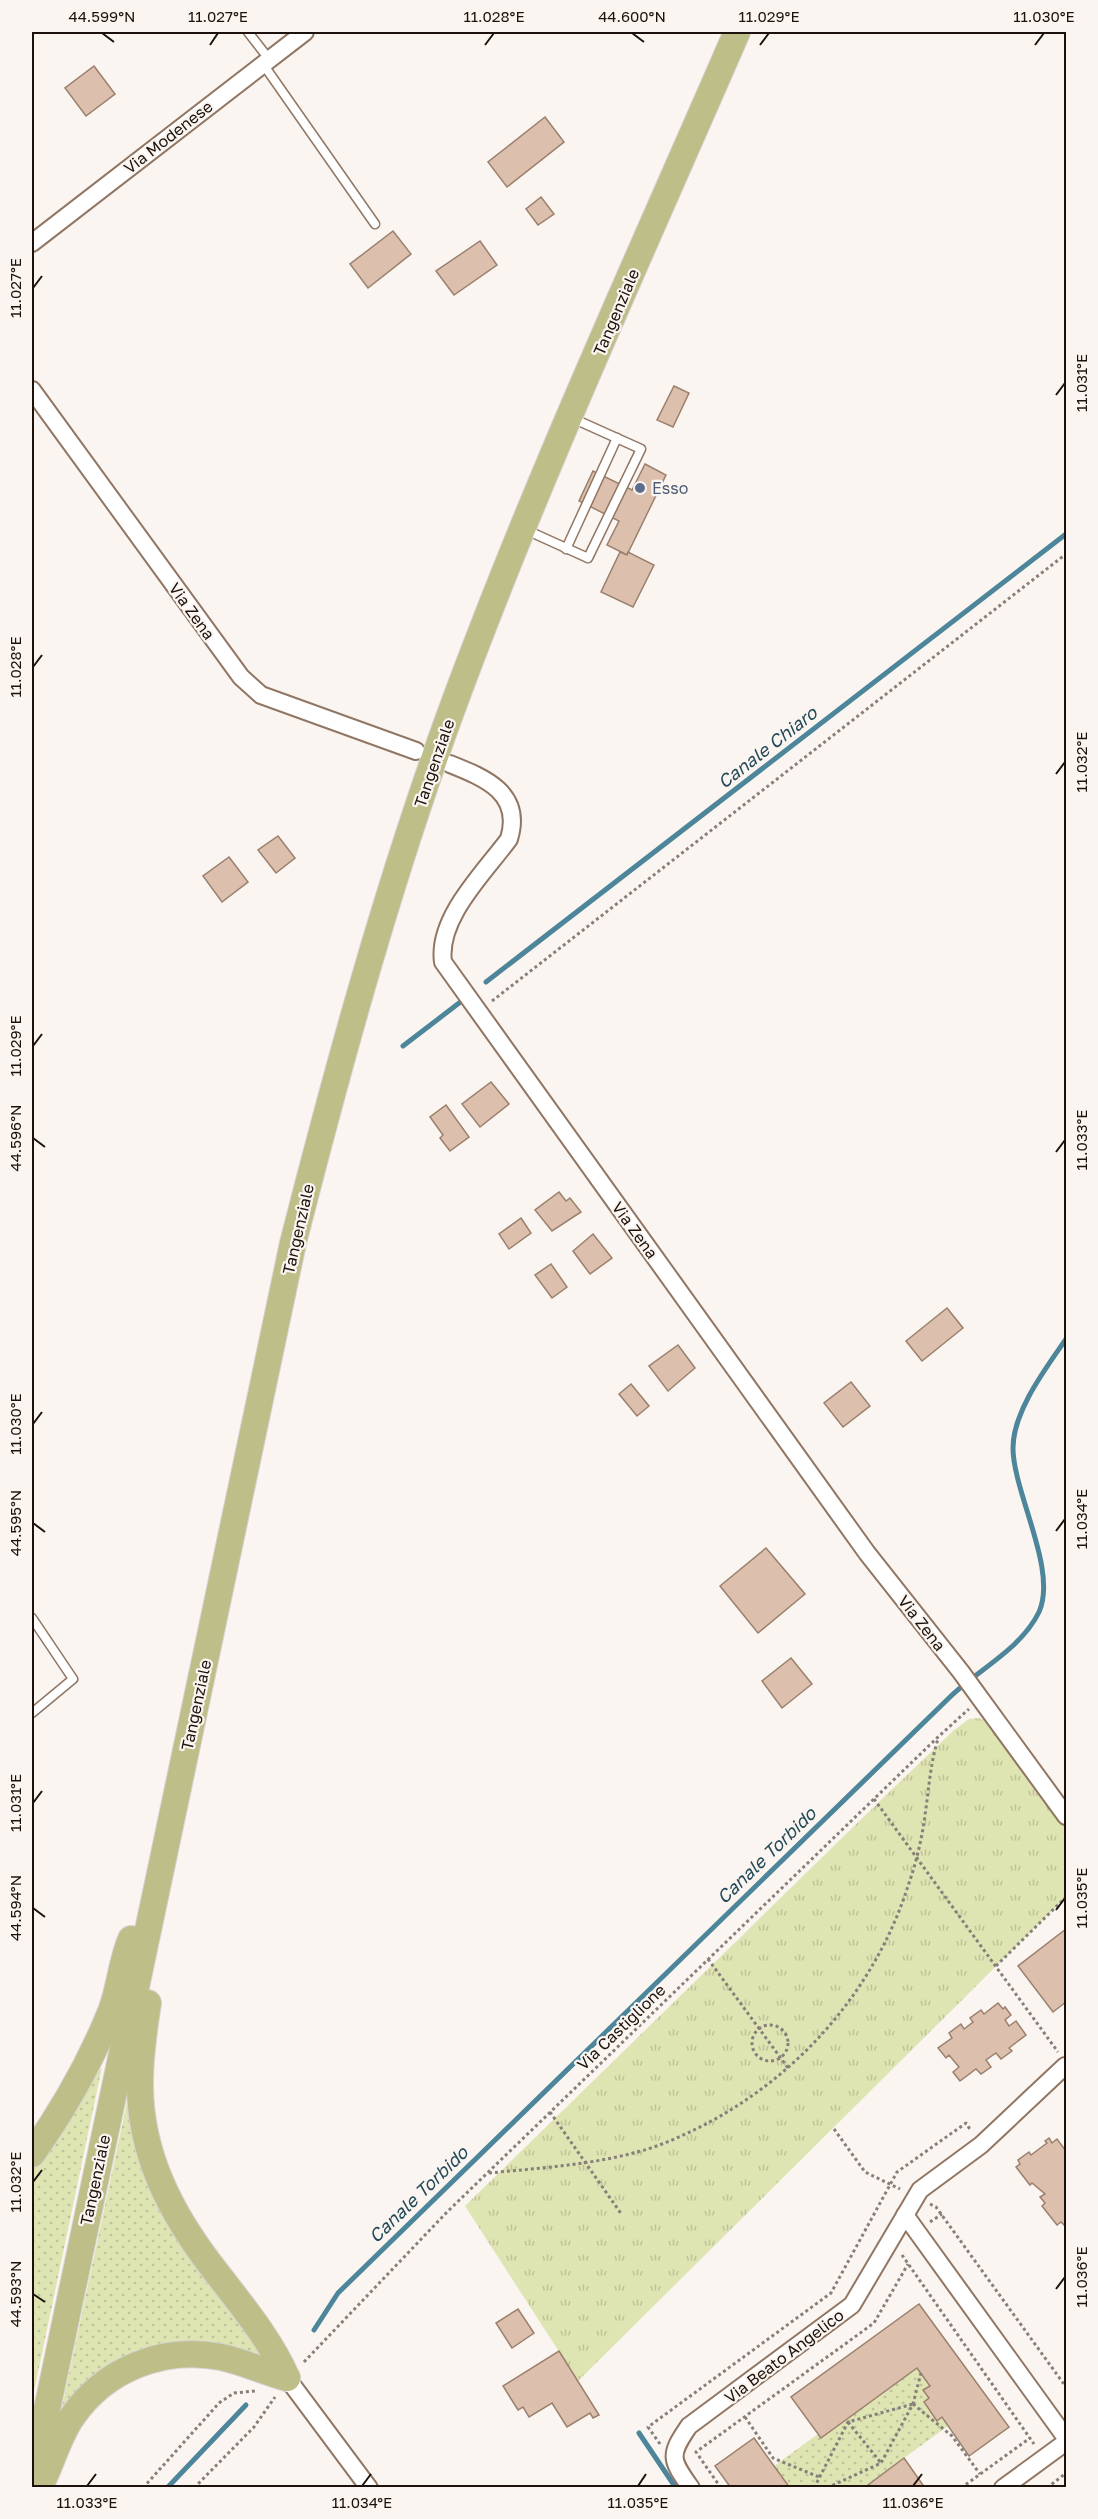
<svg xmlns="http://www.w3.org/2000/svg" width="1098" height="2519" font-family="'Golos Text',sans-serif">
  <defs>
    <pattern id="grass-dots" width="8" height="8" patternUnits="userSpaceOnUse" patternTransform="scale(1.5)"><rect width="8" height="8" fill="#dfe4b3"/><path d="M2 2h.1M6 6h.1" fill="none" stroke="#bfc399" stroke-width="1.8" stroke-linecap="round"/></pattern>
    <pattern id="park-tufts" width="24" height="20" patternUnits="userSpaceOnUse" patternTransform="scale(1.5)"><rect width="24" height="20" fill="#dfe4b3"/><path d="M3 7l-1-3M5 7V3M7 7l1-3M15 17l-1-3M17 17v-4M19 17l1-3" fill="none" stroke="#bfc399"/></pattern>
  </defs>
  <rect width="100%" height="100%" fill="#fbf5f1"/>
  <!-- grass -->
  <g fill="url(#grass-dots)">
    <path d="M102 2067 32 2401V2169C58 2137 76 2099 102 2067Z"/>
    <path d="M127 2102 145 2168 266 2358 163 2345 136 2351 116 2360 94 2377 60 2416Z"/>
    <path d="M917 2368 930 2386 924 2390 929 2398 924 2403 937 2420 942 2417 948 2426 864 2487H790L774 2466 818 2434 821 2438Z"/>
  </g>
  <!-- park -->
  <path fill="url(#park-tufts)" d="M979 1718 992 1724 1066 1827V1897L578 2381 465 2206 884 1797 953 1731 969 1719Z"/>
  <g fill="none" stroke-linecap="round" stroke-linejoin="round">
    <!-- stream -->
    <g stroke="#4d869a" stroke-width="5">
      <path d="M486 982 1066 534"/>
      <path d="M403 1046 463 1000"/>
      <path d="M314 2330 338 2293 951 1696C979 1669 1021 1649 1039 1612 1058 1570 1013 1492 1013 1448 1013 1411 1046 1368 1066 1339"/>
      <path d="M639 2433 676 2488"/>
      <path d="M167 2488 246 2405"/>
    </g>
  </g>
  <!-- building -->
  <g fill="#dcbfac" stroke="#9a806d" stroke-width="1.5">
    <path d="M94 66 115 94 86 116 65 88Z"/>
    <path d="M545 117 564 142 507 187 488 162Z"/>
    <path d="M541 197 554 214 538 225 526 209Z"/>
    <path d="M393 231 411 254 368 288 350 264Z"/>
    <path d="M480 241 497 265 454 295 436 271Z"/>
    <path d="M674 386 689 393 673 427 657 420Z"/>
    <path d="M645 464 666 475 627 555 607 545 619 521 579 501 593 471 632 490Z"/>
    <path d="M620 552 627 555 628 552 654 565 633 607 601 592Z"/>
    <path d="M278 836 295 858 276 873 258 850Z"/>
    <path d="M229 857 248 882 222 902 203 876Z"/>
    <path d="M491 1082 509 1104 480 1127 462 1104Z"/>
    <path d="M446 1105 469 1137 450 1151 440 1138 443 1135 430 1117Z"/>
    <path d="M559 1192 566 1201 570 1198 581 1212 552 1231 535 1210Z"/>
    <path d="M521 1218 531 1233 509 1249 499 1234Z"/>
    <path d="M593 1234 612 1258 590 1274 573 1251Z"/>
    <path d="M551 1264 567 1287 552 1298 535 1275Z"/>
    <path d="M947 1308 963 1328 922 1361 906 1341Z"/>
    <path d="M678 1345 695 1368 668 1391 649 1366Z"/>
    <path d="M851 1382 870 1406 843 1427 824 1403Z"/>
    <path d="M631 1384 649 1406 637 1416 619 1394Z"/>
    <path d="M766 1548 805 1594 758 1633 720 1586Z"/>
    <path d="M791 1658 812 1684 782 1708 762 1681Z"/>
    <path d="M1066 1929V2002L1053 2012 1018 1966Z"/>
    <path d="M998 2003 1003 2009 1005 2007 1011 2015 1005 2020 1009 2026 1016 2021 1026 2035 1009 2048 1012 2051 1001 2059 996 2053 986 2060 991 2067 981 2074 976 2069 960 2081 953 2072 959 2067 949 2055 946 2058 938 2048 952 2038 949 2033 961 2024 964 2029 973 2022 970 2018 981 2010 984 2014Z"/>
    <path d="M1049 2138 1052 2143 1057 2139 1066 2151V2223L1064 2225 1061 2222 1057 2225 1042 2206 1045 2203 1040 2197 1045 2194 1032 2183 1030 2185 1016 2167 1020 2164 1018 2160 1029 2152 1031 2155 1047 2143 1045 2141Z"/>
    <path d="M919 2304 1009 2427 969 2456 942 2417 937 2421 924 2402 929 2398 923 2390 930 2386 917 2368 821 2438 791 2397Z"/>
    <path d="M518 2309 534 2333 512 2348 496 2323Z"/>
    <path d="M559 2351 599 2415 593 2418 590 2413 567 2427 552 2403 529 2417 523 2407 518 2410 503 2386Z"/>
    <path d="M754 2438 774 2466 790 2488H731L715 2466Z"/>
    <path d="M904 2458 925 2488H864Z"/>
  </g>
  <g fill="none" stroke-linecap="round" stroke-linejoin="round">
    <!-- service casing -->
    <g stroke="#907663" stroke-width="11">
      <g id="service">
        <path d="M248 32 269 59"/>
        <path d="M263 64 375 224"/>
        <path d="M524 529 588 558 641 449 572 418"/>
        <path d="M566 549 617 438"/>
        <path d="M32 1618 73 1679 32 1713"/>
      </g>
    </g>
    <!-- minor casing -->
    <g stroke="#907663" stroke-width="20">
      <g id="minor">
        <path d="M32 243 305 32"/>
        <path d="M32 390 241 677 261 695 416 751"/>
        <path d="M450 764C485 778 523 793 509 839 484 873 437 918 443 962L867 1553 961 1672 1066 1816"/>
        <path d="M905 2215 1066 2438"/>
        <path d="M287 2378 369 2488"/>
        <path d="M691 2488C670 2459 669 2455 689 2426L852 2305 920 2190 981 2145 1065 2066 1066 2068"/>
        <path d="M1003 2488 1066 2442"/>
      </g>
    </g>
    <!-- primary casing -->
    <g stroke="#d6d4d3" stroke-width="28">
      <g id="primary">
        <path d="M148 2003C144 2029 140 2055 140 2081 139 2154 172 2216 216 2272 242 2306 270 2339 287 2378"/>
        <path d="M32 2154C63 2110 91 2061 111 2011 120 1988 121 1962 131 1939"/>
        <path d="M32 2480 293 1243C338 1067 386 891 448 720 533 487 638 260 737 32"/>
        <path d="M43 2480C53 2459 59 2436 72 2417 106 2368 164 2346 221 2357 244 2362 265 2372 287 2378"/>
      </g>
    </g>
    <!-- path -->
    <g stroke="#877f7a" stroke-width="3" stroke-dasharray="3 3" stroke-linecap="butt">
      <path d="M492 1001 1066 554"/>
      <path d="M874 1799 1058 2052"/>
      <path d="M708 1959 788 2068"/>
      <path d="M996 1966 1066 1897"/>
      <circle cx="770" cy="2043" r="18"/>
      <path d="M550 2112 622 2215"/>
      <path d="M834 2129 865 2172 900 2189"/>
      <path d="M489 2173C540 2168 591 2165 641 2151 663 2145 684 2135 704 2125 800 2075 875 1989 908 1886 916 1863 922 1839 925 1815 929 1789 930 1764 938 1739"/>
      <path d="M930 2204 936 2207 1066 2387"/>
      <path d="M930 2222 942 2214"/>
      <path d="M902 2255 1034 2444"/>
      <path d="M304 2362 447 2212 939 1736 969 1709"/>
      <path d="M913 2404 952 2436 980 2474"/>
      <path d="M745 2417 773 2458 819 2477"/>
      <path d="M848 2422 881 2463"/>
      <path d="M660 2444 648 2427 831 2293 897 2172 966 2123 971 2131"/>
      <path d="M143 2488 219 2403 234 2393 255 2391"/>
      <path d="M194 2488 254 2427 275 2397"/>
      <path d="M721 2488 696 2452 874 2323 908 2264"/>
      <path d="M814 2488 848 2422 913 2404"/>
      <path d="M827 2488 881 2463 913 2404 921 2373"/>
      <path d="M961 2488 1030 2438"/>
      <path d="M1047 2488 1066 2473"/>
    </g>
    <!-- service -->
    <use href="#service" stroke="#fff" stroke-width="8"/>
    <!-- minor -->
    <use href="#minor" stroke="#fff" stroke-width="16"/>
    <!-- primary -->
    <use href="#primary" stroke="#bdbe88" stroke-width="26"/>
  </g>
  <!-- ticks -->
  <path fill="none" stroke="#1c120b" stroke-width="2" d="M102 33 114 42M632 33 644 42M210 45 218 33M485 45 494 33M760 45 769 33M1035 45 1044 33M33 288 42 276M1056 395 1065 383M33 667 42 655M1056 774 1065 762M33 1046 42 1034M33 1138 45 1147M1056 1152 1065 1140M33 1424 42 1412M33 1523 45 1532M1056 1531 1065 1519M33 1803 42 1791M33 1908 45 1917M1056 1910 1065 1898M33 2182 42 2170M1056 2289 1065 2277M33 2294 45 2302M87 2486 96 2474M362 2486 371 2474M638 2486 646 2474M913 2486 922 2474"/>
  <!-- markers -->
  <circle fill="#5c6f8a" stroke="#fbf5f1" stroke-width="2" cx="640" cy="488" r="6"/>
  <g text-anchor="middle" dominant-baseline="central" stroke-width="4.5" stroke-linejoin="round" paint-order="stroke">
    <!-- street labels -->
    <g font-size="16" fill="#1c120b" stroke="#fbf5f1">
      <text transform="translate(168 137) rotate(-38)">Via Modenese</text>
      <text transform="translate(616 312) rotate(-67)">Tangenziale</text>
      <text transform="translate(192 611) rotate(54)">Via Zena</text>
      <text transform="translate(434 763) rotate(-71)">Tangenziale</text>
      <text transform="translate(298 1229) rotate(-77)">Tangenziale</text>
      <text transform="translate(635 1230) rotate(54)">Via Zena</text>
      <text transform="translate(922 1623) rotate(52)">Via Zena</text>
      <text transform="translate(196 1705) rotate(-78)">Tangenziale</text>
      <text transform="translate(621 2027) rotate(-44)">Via Castiglione</text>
      <text transform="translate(95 2180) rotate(-78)">Tangenziale</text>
      <text transform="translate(784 2356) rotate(-37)">Via Beato Angelico</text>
    </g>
    <!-- service labels -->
    <g font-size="16" fill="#4e5e75" stroke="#fbf5f1" text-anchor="start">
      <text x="652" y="488">Esso</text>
    </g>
    <!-- water labels -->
    <g font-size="18" font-style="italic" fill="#244a59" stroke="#fbf5f1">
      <text transform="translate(767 747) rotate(-38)">Canale Chiaro</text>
      <text transform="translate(766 1855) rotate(-44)">Canale Torbido</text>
      <text transform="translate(418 2194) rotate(-44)">Canale Torbido</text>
    </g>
  </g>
  <!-- border -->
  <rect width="1098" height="2519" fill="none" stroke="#fbf5f1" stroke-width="66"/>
  <rect x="33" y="33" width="1032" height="2453" fill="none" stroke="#1c120b" stroke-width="2"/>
  <g font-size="15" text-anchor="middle" fill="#1c120b">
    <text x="102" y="22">44.599°N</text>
    <text x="218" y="22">11.027°E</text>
    <text x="494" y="22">11.028°E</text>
    <text x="632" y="22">44.600°N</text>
    <text x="769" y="22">11.029°E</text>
    <text x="1044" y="22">11.030°E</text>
    <text transform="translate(16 288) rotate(-90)" y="5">11.027°E</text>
    <text transform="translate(1082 383) rotate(-90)" y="5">11.031°E</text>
    <text transform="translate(16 667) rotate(-90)" y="5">11.028°E</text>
    <text transform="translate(1082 762) rotate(-90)" y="5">11.032°E</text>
    <text transform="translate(16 1046) rotate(-90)" y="5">11.029°E</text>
    <text transform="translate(16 1138) rotate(-90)" y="5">44.596°N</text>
    <text transform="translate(1082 1140) rotate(-90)" y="5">11.033°E</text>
    <text transform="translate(16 1424) rotate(-90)" y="5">11.030°E</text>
    <text transform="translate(1082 1519) rotate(-90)" y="5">11.034°E</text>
    <text transform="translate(16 1523) rotate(-90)" y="5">44.595°N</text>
    <text transform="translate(16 1803) rotate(-90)" y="5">11.031°E</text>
    <text transform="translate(1082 1898) rotate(-90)" y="5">11.035°E</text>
    <text transform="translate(16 1908) rotate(-90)" y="5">44.594°N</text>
    <text transform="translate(16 2182) rotate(-90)" y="5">11.032°E</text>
    <text transform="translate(1082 2277) rotate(-90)" y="5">11.036°E</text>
    <text transform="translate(16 2294) rotate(-90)" y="5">44.593°N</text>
    <text x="87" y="2508">11.033°E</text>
    <text x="362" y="2508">11.034°E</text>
    <text x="638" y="2508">11.035°E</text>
    <text x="913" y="2508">11.036°E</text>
  </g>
</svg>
